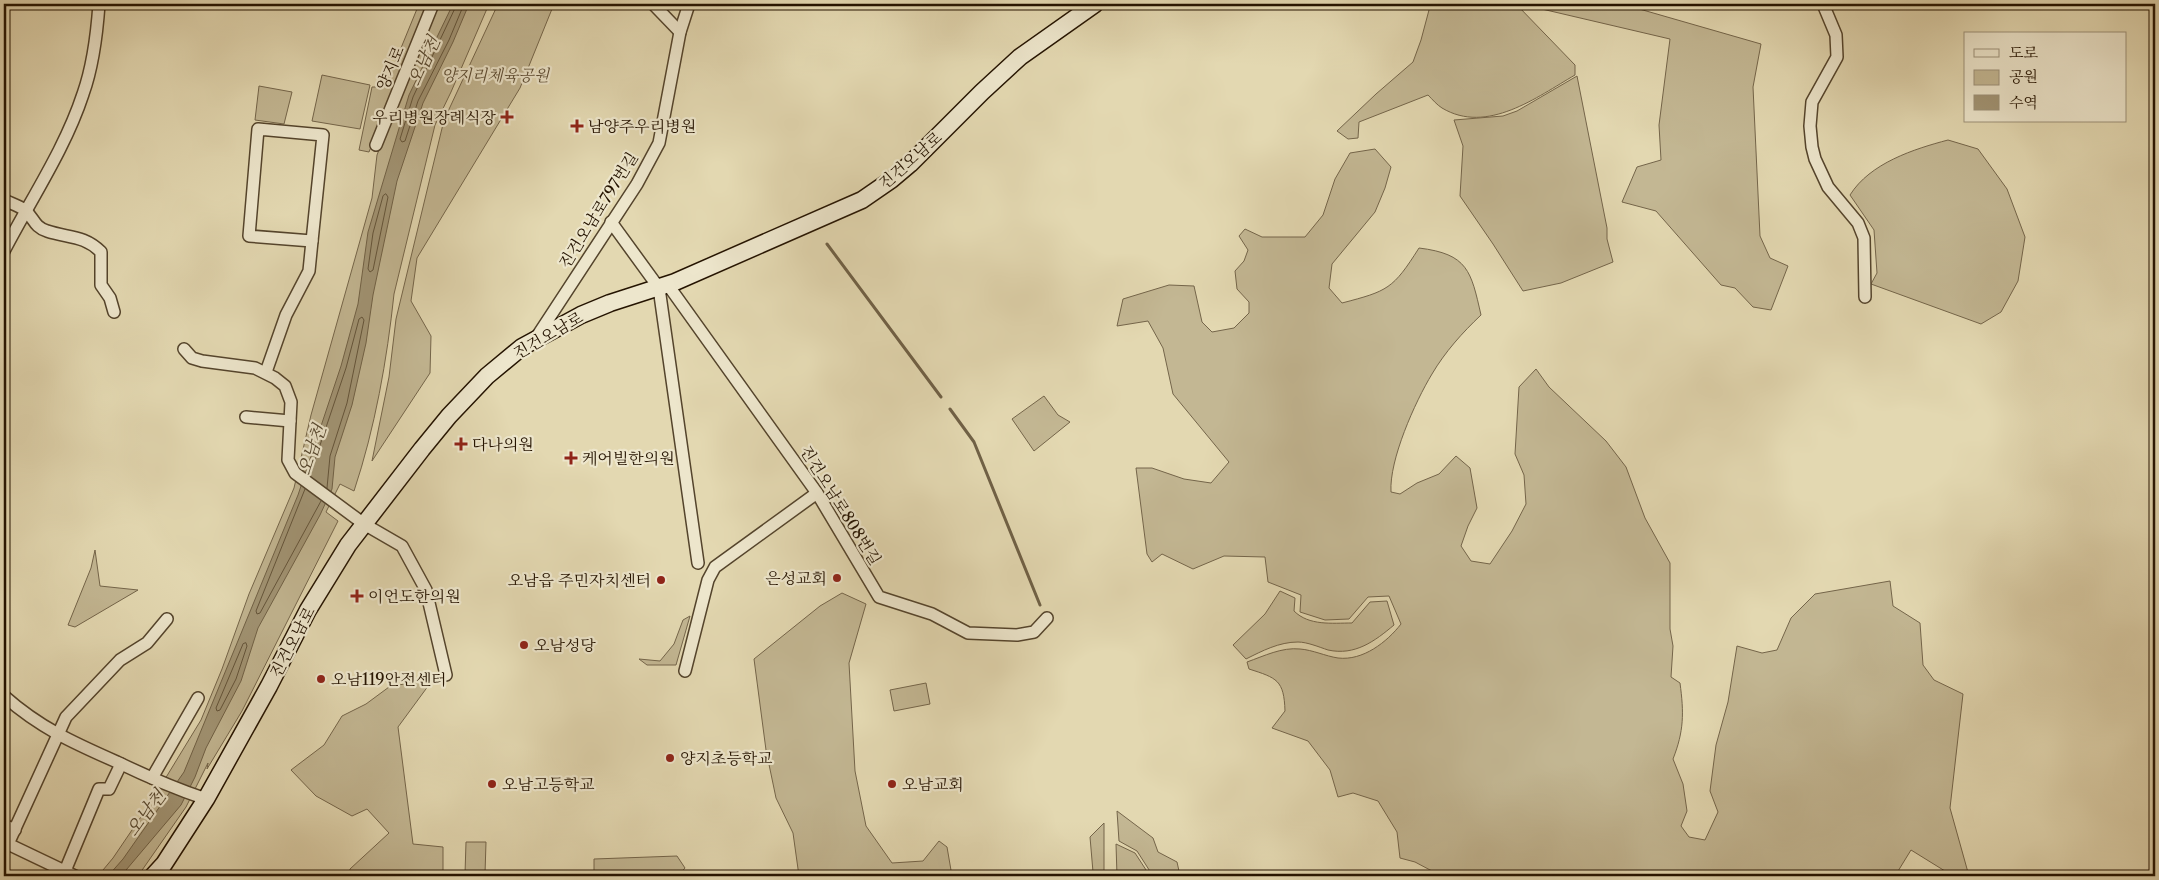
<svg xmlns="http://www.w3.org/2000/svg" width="2159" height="880" font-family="'Libre Caslon Text','Noto Serif KR',serif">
  <rect width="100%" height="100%" fill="#e3d8b1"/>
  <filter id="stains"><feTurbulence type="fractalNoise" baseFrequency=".004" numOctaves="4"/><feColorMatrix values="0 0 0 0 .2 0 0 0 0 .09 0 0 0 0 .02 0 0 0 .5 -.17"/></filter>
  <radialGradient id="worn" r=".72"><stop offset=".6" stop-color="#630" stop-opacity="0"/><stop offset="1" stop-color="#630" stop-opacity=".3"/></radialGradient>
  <!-- green -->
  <g fill="#c3b793" stroke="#74654a">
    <path d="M419 4H428L369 152 359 150 372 87H385Z"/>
    <path d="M437 4H489L451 92 435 125 394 294C387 360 375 428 354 491L340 484 326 512 338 521 242 711 207 769 208 763 186 807 138 876H98L113 858 151 802 201 720 222 669 249 594 294 488 311 415 372 198 377 155Z"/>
    <path d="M498 4H554L520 88 417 258 411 301 431 336 430 373 372 461 389 377 396 319 444 120Z"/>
    <path d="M1433 4H1516L1575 65V75C1537 97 1487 135 1442 108 1437 105 1432 99 1428 95L1359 122 1358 138 1348 139 1337 131 1376 94 1413 62 1421 40 1429 10Z"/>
    <path d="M1540 4H1622L1761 44 1753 87 1760 236 1770 258 1788 266 1771 310 1753 307 1735 288 1721 285 1656 211 1622 202 1637 167 1661 160 1659 125 1670 39 1529 6Z"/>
    <path d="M322 75 370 85 360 129 312 121Z"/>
    <path d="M1577 76 1607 228V239L1613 262 1561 283 1523 291 1493 244 1460 196 1463 146 1454 120 1503 116 1517 111Z"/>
    <path d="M259 86 292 92 284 124 255 120Z"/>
    <path d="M1948 140 1978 149 2007 189 2025 237 2018 281 2001 312 1981 324 1871 284 1877 273 1874 230 1850 195C1870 163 1914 149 1948 140Z"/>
    <path d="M1375 149 1391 167 1385 188 1375 212 1332 264 1329 288 1342 303C1388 291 1393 289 1419 248 1468 254 1471 271 1481 315 1462 333 1445 352 1432 374 1415 402 1389 460 1391 492L1400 494 1417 483 1439 474 1456 456 1470 468 1477 508 1468 526 1461 546 1471 561 1490 564 1512 531 1526 504 1524 475 1515 454 1519 387 1536 369 1549 387 1606 441 1626 467 1645 518 1670 563V629L1673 646 1671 677 1680 683C1684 713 1684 731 1673 759L1683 784 1687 811 1681 826 1689 837 1705 840 1718 812 1710 791 1716 745 1728 702 1737 646 1762 653 1777 650 1791 618 1815 594 1890 581 1893 606 1920 623 1923 665 1934 680 1963 694 1950 808 1969 876H1953L1911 850 1895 876H1431L1432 871 1415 862 1400 858 1397 832 1378 801 1353 793 1338 797 1330 770 1308 741 1272 728 1285 711C1284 680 1277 678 1249 669L1247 662C1264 656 1282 647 1300 649 1313 650 1325 656 1338 658 1363 661 1387 642 1401 624L1389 596 1368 597 1349 619 1325 620 1300 612 1301 595 1268 582 1265 557 1224 556 1193 569 1162 554 1152 562 1147 554 1136 468H1152L1184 479 1211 483 1229 462 1173 394 1163 348 1148 321 1117 326 1123 299 1169 285 1194 286 1202 322 1212 332 1234 328 1249 313V302L1237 289 1235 271 1244 261 1248 250 1239 236 1245 229 1262 237H1305L1323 215 1335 179 1350 153Z"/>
    <path d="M1044 396 1058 415 1070 422 1034 451 1012 419Z"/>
    <path d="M95 550 100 586 138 590 75 627 68 625 91 568Z"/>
    <path d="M1280 591 1295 598 1294 611C1309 626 1332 623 1352 623L1370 602 1387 601 1394 625C1375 641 1355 656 1328 650 1319 647 1307 642 1298 642 1279 642 1262 651 1246 659L1233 645 1265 614Z"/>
    <path d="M842 593 866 604 849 663 855 771 866 826 892 863 923 861 939 841 947 847 952 876H799L793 833 776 798 766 750 754 659 820 606Z"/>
    <path d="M690 616 676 665H647L639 659 660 661 674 644 683 620Z"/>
    <path d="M434 678 398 727 413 844 443 847V876H349L350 869 389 833 367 809 352 816 316 796 291 770 324 745 342 716 366 704 389 687Z"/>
    <path d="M926 683 930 704 894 711 890 690Z"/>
    <path d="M1117 811 1153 838 1158 852 1177 862 1179 871 1177 876H1153L1137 851 1119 841Z"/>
    <path d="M1104 823V876L1093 872 1090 837Z"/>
    <path d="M466 842H486L485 874H465Z"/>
    <path d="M1116 844 1135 853 1150 876H1117Z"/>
    <path d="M677 856 685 868 678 876H594V859Z"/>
  </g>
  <!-- water -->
  <path fill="#a29575" stroke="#706146" d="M453 4H469L453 42 423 103 397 181 373 295 366 343 352 405 335 457 332 489 320 515 258 628 241 681 206 748 195 777 181 805 121 876H108L123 859 184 772 298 495 341 366 358 304 368 232 409 95Z"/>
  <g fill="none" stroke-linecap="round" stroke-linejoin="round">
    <!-- shore -->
    <g stroke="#63543a" stroke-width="1">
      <path d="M457 4 413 97 400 139 402 142 405 141 418 101 449 40 464 4"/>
      <path d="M386 194 388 197 373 270 370 272 368 269 373 233 383 196Z"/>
      <path d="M310 475 346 368 359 319 362 317 364 320 347 403 330 456 327 488"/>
      <path d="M305 489 256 611 257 614 260 613 321 501"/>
      <path d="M246 643 247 646 236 679 220 710 217 711 216 708 243 644Z"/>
    </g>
    <!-- stream -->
    <g stroke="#706146" stroke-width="3">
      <path d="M827 244 941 397"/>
      <path d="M950 409 974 442 1040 605"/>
    </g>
    <!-- minor casing -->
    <g stroke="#54442c" stroke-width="14">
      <g id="minor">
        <path d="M653 4 680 32"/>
        <path d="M1823 4 1836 35 1837 57 1812 102 1810 126 1812 147 1815 159 1828 187 1858 223 1864 238 1865 297"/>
        <path d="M258 129 323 135 312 241 249 236Z"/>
        <path d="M376 145 433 4"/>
        <path d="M4 200C10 203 19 206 25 210 34 218 34 227 47 231 68 238 84 235 101 252V285L110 298 114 312"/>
        <path d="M611 222 659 288 698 563"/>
        <path d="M4 251C31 199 65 149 83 94 93 66 97 33 99 4"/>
        <path d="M668 285 817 493 879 597 932 614 968 633 1017 635 1034 632 1047 618"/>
        <path d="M536 338 637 184 659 143 680 32 689 4"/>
        <path d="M184 349 192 358 202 361 255 368 275 378 285 386 291 402 288 460 295 473 364 524 402 546 426 590 446 675"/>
        <path d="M266 372 286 315 309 271 312 241"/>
        <path d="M246 417 290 421"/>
        <path d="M685 671 708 580 715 567 817 493"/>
        <path d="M4 696C40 728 74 743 117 762 146 776 176 789 206 799"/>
        <path d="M152 778 198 698"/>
        <path d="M4 825 15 830"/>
        <path d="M65 871 99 789H109L121 764"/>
        <path d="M75 876 8 844 66 717 120 660 147 643 167 619"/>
      </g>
    </g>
    <!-- secondary casing -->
    <g stroke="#241300" stroke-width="19">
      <path id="secondary" d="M153 876 164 864 206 799 269 686 308 610 348 545 422 449 449 416 487 376 522 347 581 315 610 303 675 282 862 200 891 180 910 164 982 92 1020 57 1095 4"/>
    </g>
    <!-- minor -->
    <use href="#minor" stroke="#ede6cc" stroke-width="11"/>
    <!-- secondary -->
    <use href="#secondary" stroke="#ede6cc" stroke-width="16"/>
  </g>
  <!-- markers -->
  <g fill="#8f2418" stroke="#ede6cc" stroke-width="2">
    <path d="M504.5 109.5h5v5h5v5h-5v5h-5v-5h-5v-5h5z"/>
    <path d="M574.5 118.5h5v5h5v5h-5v5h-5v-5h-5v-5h5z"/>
    <path d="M458.5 436.5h5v5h5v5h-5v5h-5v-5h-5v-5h5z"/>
    <path d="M568.5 450.5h5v5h5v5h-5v5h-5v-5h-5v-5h5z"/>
    <circle cx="837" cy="578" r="5"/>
    <circle cx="661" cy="580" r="5"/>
    <path d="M354.5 588.5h5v5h5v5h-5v5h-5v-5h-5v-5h5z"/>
    <circle cx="524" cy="645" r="5"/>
    <circle cx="321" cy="679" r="5"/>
    <circle cx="670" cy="758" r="5"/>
    <circle cx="492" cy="784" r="5"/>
    <circle cx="892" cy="784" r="5"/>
  </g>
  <g text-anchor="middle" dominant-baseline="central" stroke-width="4.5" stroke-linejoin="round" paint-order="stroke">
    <!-- street labels -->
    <g font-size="16" fill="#241300" stroke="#ede6cc">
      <text transform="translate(390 68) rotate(-67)">양지로</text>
      <text transform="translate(910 160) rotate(-41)">진건오남로</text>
      <text transform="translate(598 210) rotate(-58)">진건오남로797번길</text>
      <text transform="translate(548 335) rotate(-30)">진건오남로</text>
      <text transform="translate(841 505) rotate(58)">진건오남로808번길</text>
      <text transform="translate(292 642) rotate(-62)">진건오남로</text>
    </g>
    <!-- park labels -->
    <g font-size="16" font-style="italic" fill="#5c4c33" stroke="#ede6cc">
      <text x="495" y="75">양지리체육공원</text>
    </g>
    <!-- poi labels -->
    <g font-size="16" fill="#241300" stroke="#ede6cc" text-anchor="start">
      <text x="496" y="117" text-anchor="end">우리병원장례식장</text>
      <text x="588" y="126">남양주우리병원</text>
      <text x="472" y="444">다나의원</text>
      <text x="582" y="458">케어빌한의원</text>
      <text x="827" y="578" text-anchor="end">은성교회</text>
      <text x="651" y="580" text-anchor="end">오남읍 주민자치센터</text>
      <text x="368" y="596">이언도한의원</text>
      <text x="534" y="645">오남성당</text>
      <text x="331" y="679">오남119안전센터</text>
      <text x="680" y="758">양지초등학교</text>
      <text x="502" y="784">오남고등학교</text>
      <text x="902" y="784">오남교회</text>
    </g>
    <!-- water labels -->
    <g font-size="18" font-style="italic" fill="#56472f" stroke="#ede6cc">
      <text transform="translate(424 61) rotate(-65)">오남천</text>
      <text transform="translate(312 450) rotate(-71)">오남천</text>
      <text transform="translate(146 813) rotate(-53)">오남천</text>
    </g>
  </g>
  <!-- margin -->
  <rect width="2159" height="880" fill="none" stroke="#e3d8b1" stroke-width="20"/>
  <rect x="5" y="5" width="2149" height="870" fill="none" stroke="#241300" stroke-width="2.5"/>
  <rect x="10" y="10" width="2139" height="860" fill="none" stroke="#241300"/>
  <!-- legend -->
  <rect x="1964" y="32" width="162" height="90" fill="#ede6cc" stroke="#9d927a"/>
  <rect x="1974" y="49" width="25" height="8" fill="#ede6cc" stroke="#9d927a"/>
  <text x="2009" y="58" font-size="15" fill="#241300">도로</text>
  <rect x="1974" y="70" width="25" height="15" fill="#c3b793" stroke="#9d927a"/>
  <text x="2009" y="82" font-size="15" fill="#241300">공원</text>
  <rect x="1974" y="95" width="25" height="15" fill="#a29575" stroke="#9d927a"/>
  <text x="2009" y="108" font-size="15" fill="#241300">수역</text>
  <rect width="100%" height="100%" filter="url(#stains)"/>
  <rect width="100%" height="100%" fill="url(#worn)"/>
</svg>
